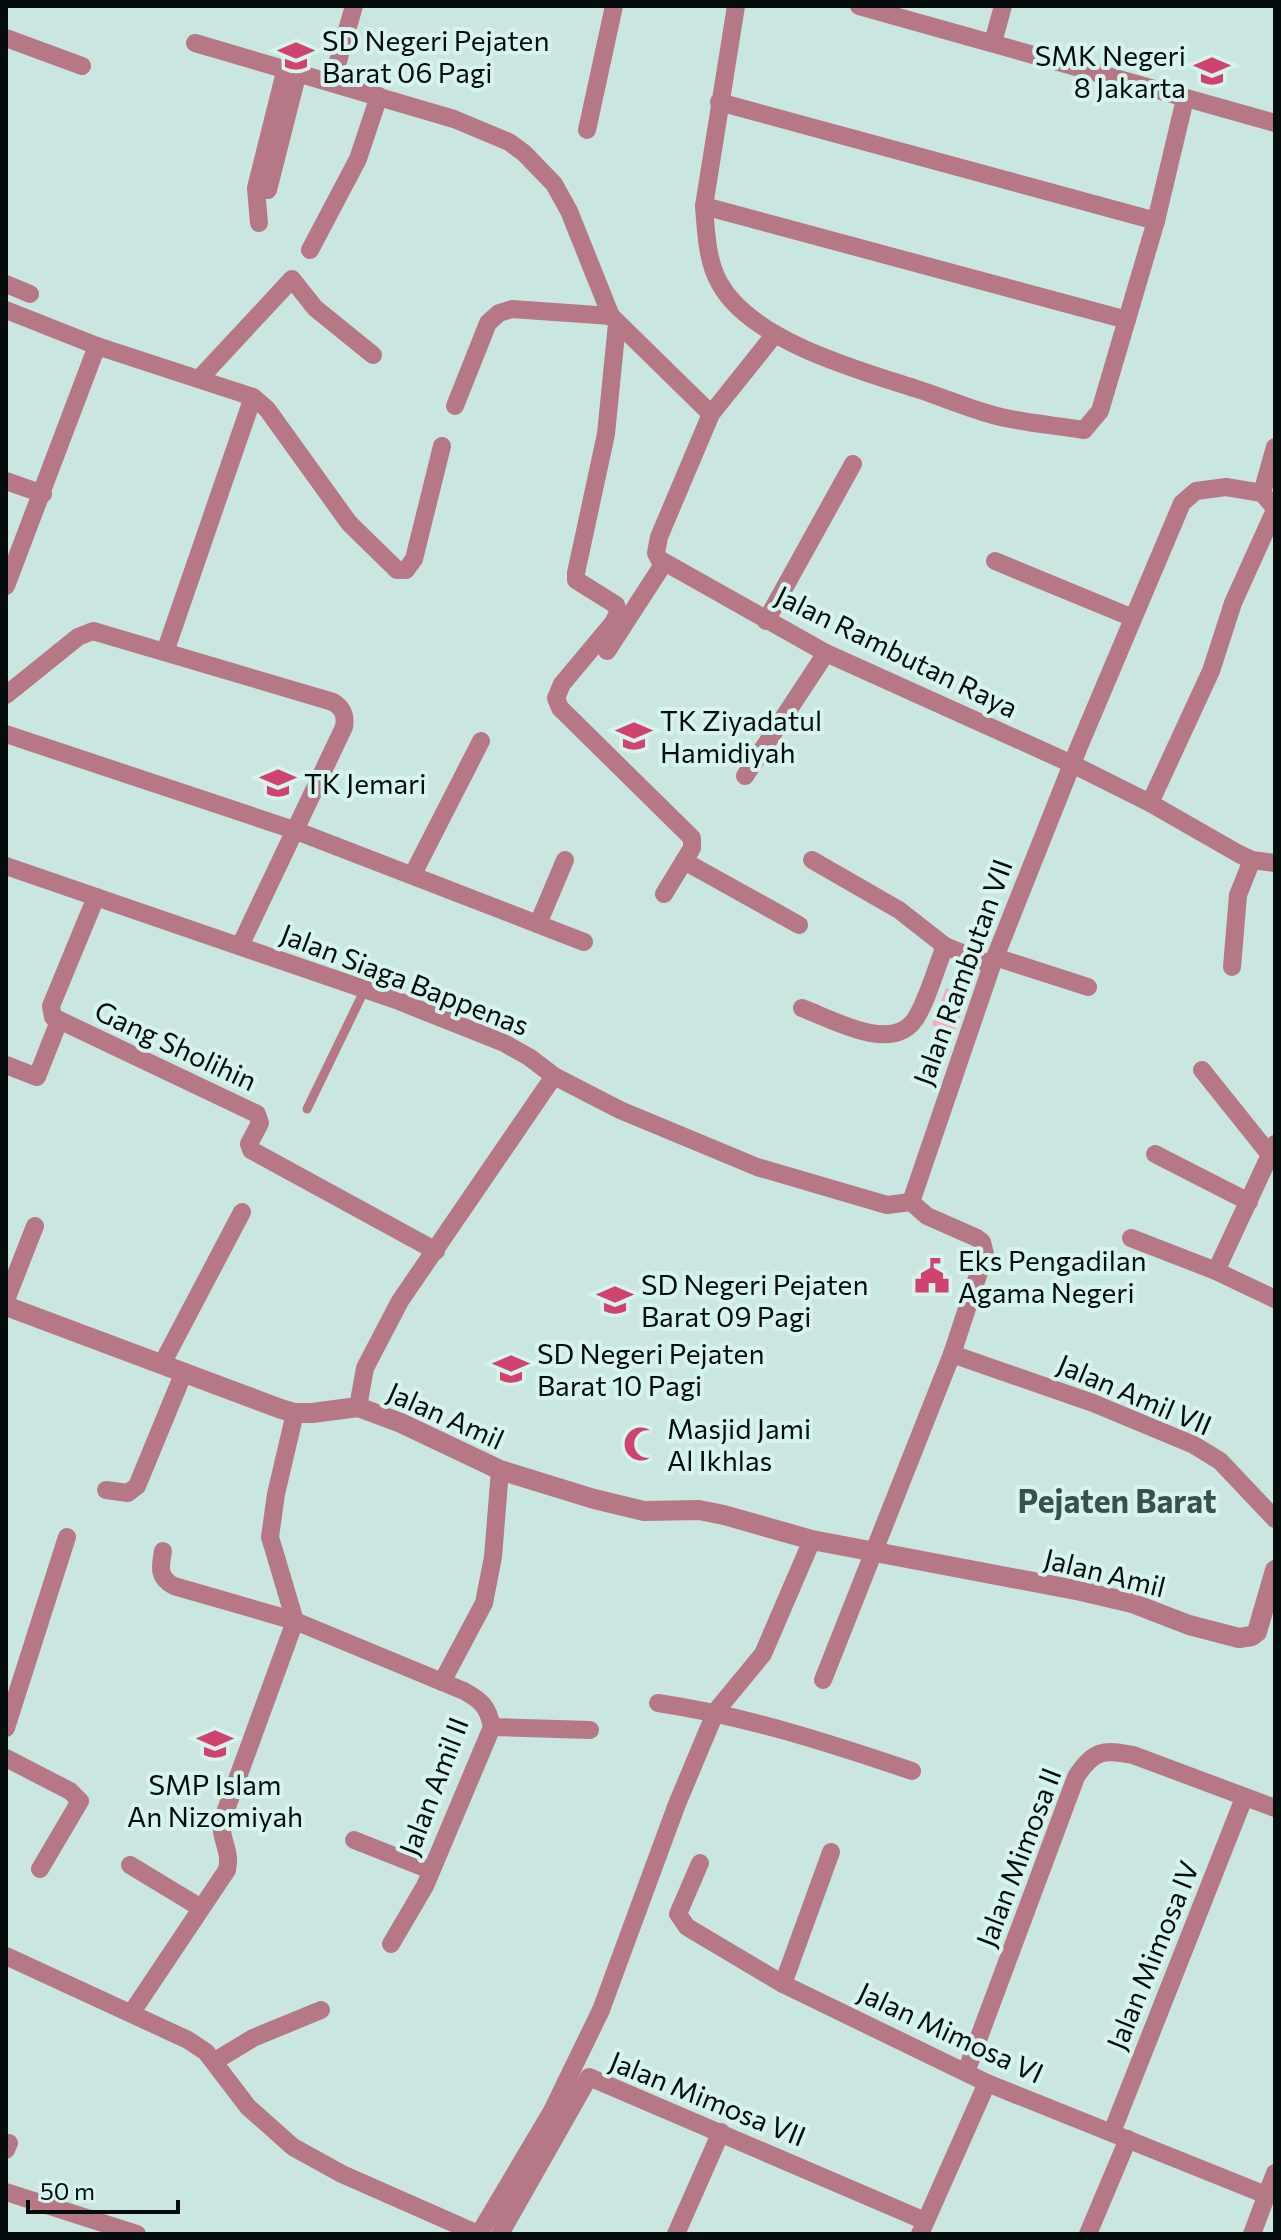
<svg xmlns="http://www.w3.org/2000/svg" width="1281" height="2240" font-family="Commissioner,sans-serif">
  <rect width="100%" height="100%" fill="#c9e7e0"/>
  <!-- green -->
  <path fill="#fea9bb" d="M946 988 968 997 954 1033 932 1025Z"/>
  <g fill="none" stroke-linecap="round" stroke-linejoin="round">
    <!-- service -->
    <path stroke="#b67886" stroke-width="9" d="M307 1109 365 989"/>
    <!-- minor -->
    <g stroke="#b67886" stroke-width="18">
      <path d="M736 6 704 206C706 232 707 262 720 284 752 341 858 370 917 389 942 397 967 408 993 415 1022 423 1054 425 1084 430L1100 411 1156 221 1185 99"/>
      <path d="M859 6 1275 123"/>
      <path d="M6 38 82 66"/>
      <path d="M993 42 1003 6"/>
      <path d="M195 43 454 119 509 142 524 153 554 184 569 211 611 316 711 414"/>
      <path d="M332 82 354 6"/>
      <path d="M719 102 1156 221"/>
      <path d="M587 130 614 6"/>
      <path d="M268 190 298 72"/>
      <path d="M704 206 1127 320"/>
      <path d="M259 223 256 188 286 68"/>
      <path d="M310 250 358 159 379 96"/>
      <path d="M6 284 30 294"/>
      <path d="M6 310 97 346 253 397 267 409 349 523 397 570H406L414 559 442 446"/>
      <path d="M617 324 606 434 576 573V580L616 605 618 613 613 623 562 684 556 698 560 708 692 838V848L664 894"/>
      <path d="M775 334 711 414 659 537 656 553 659 559 826 653 1072 764 1150 803 1239 854 1252 860 1275 863"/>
      <path d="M199 379 292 279 315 308 373 355"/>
      <path d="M455 406 488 323 499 313 512 309 611 316"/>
      <path d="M6 481 43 494"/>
      <path d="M1262 493 1275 447"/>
      <path d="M995 561 1133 618"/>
      <path d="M6 586 97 346"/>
      <path d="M766 621 853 464"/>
      <path d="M607 651 664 563"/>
      <path d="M165 652 253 397"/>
      <path d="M6 695 78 637 93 631 333 702C343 708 346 715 344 727L240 946"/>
      <path d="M6 734 294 830 584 942"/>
      <path d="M745 776 826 653"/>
      <path d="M1150 803 1211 671 1233 603 1275 510"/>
      <path d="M812 860 899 910 945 946 992 965"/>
      <path d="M684 861 799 925"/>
      <path d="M6 866 396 1000 504 1043 529 1057 554 1076 620 1110 757 1167 887 1205 911 1202"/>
      <path d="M413 874 481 741"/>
      <path d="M96 897 51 1006 53 1017 257 1114 260 1123 249 1144 251 1150 436 1251"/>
      <path d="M538 924 565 860"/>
      <path d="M995 957 1088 987"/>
      <path d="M1232 967 1238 895 1252 860"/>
      <path d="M802 1008C831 1019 889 1052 913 1022 925 1008 937 965 945 946"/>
      <path d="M6 1065 37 1077 59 1021"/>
      <path d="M1202 1070 1270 1155"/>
      <path d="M1155 1154 1249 1202"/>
      <path d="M911 1202 992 965 1078 749 1182 503 1196 491 1226 487 1262 493 1275 508"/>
      <path d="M1131 1238 1216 1271 1275 1299"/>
      <path d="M1216 1271 1275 1144"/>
      <path d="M6 1300 35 1226"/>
      <path d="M952 1354 1093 1403 1194 1445 1220 1461 1275 1519"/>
      <path d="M162 1364 242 1212"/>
      <path d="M358 1407 365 1368 400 1301 554 1076"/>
      <path d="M106 1490 128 1493 137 1486 184 1372"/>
      <path d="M163 1551C160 1567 158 1578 174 1586L295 1621 464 1691C482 1701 488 1707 492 1727L425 1886 391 1944"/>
      <path d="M823 1680 952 1354 985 1254 982 1242 977 1238 927 1216 911 1202"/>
      <path d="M442 1682 484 1603 493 1557 500 1470"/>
      <path d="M658 1703C746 1716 829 1743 912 1771"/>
      <path d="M492 1727 590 1730"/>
      <path d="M6 1728 67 1537"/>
      <path d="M6 1758 70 1791 80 1801 40 1869"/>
      <path d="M354 1840 430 1870"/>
      <path d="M700 1863 678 1914 687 1927 783 1984 987 2083 1266 2195"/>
      <path d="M130 1865 201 1908"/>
      <path d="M6 1956 188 2040 206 2052 248 2107 293 2147 342 2174 478 2234"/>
      <path d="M783 1984 831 1852"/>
      <path d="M132 2012 227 1870C232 1849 218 1839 223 1818L295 1621 270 1537 276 1494 295 1413"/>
      <path d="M215 2061 253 2038 321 2010"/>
      <path d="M966 2072 1076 1777C1093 1750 1104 1749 1133 1755L1275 1808"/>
      <path d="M1112 2132 1244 1798"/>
      <path d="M6 2150 9 2143"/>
      <path d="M6 2192 137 2234"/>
      <path d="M479 2234 552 2111 601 2010 677 1804 716 1711 763 1654 812 1540"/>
      <path d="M500 2234 589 2077 925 2221"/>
      <path d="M676 2234 721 2132"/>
      <path d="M920 2234 987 2083"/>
      <path d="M1088 2234 1128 2139"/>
      <path d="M1252 2234 1275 2173"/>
    </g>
    <!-- tertiary -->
    <path stroke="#b67886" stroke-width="20" d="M6 1306 281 1409 295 1413H312L358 1407 401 1423 500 1470 594 1499 644 1511 699 1510 724 1515 812 1540 1081 1591 1132 1603 1189 1625 1239 1638 1252 1636 1257 1632 1275 1570"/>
  </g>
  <!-- icons -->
  <defs>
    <g id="school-bare" transform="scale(2.76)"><path d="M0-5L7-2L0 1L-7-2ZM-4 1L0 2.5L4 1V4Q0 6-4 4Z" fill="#d1436f" stroke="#d6f4ee" stroke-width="2.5" paint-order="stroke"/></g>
    <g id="civic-bare" transform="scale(2.76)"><path d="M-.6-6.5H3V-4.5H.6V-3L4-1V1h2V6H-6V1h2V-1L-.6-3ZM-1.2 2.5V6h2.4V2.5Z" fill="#d1436f" stroke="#d6f4ee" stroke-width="2.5" paint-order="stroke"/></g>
    <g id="mosque-bare" transform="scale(2.76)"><path d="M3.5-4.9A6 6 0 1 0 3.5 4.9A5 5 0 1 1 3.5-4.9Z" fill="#d1436f" stroke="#d6f4ee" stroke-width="2.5" paint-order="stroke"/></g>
  </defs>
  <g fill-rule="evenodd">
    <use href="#school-bare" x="296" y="56"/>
    <use href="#school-bare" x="1212" y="71"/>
    <use href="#school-bare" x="634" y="736"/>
    <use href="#school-bare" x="278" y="783"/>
    <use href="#civic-bare" x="932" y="1276"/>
    <use href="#school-bare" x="615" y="1300"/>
    <use href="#school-bare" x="511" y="1369"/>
    <use href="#mosque-bare" x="641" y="1444"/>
    <use href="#school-bare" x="215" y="1744"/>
  </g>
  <g text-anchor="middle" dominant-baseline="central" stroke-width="8" stroke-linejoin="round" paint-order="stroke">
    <!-- poi labels -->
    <g font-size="28" fill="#040d0c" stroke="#d6f4ee" text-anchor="start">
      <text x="322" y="40">SD Negeri Pejaten<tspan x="322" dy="32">Barat 06 Pagi</tspan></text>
      <text x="1186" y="55" text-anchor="end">SMK Negeri<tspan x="1186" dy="32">8 Jakarta</tspan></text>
      <text x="660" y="720">TK Ziyadatul<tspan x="660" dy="32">Hamidiyah</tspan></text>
      <text x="304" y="783">TK Jemari</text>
      <text x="958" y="1260">Eks Pengadilan<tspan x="958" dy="32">Agama Negeri</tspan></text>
      <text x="641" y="1284">SD Negeri Pejaten<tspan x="641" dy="32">Barat 09 Pagi</tspan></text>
      <text x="537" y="1353">SD Negeri Pejaten<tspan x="537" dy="32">Barat 10 Pagi</tspan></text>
      <text x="667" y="1428">Masjid Jami<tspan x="667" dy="32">Al Ikhlas</tspan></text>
      <text x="215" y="1784" text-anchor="middle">SMP Islam<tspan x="215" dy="32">An Nizomiyah</tspan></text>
    </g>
    <!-- street labels -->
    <g font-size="28" fill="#040d0c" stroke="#d6f4ee">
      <text transform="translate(897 651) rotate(26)">Jalan Rambutan Raya</text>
      <text transform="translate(962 972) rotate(-70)">Jalan Rambutan VII</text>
      <text transform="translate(405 979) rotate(21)">Jalan Siaga Bappenas</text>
      <text transform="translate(176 1045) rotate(25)">Gang Sholihin</text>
      <text transform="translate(1135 1394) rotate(23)">Jalan Amil VII</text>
      <text transform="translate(446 1415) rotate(24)">Jalan Amil</text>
      <text transform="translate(1105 1572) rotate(14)">Jalan Amil</text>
      <text transform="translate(433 1786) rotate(-69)">Jalan Amil II</text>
      <text transform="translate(1018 1857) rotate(-69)">Jalan Mimosa II</text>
      <text transform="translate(1152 1955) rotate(-68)">Jalan Mimosa IV</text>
      <text transform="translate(951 2032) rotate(25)">Jalan Mimosa VI</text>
      <text transform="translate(708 2098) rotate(22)">Jalan Mimosa VII</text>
    </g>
    <!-- quarter labels -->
    <g font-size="32" font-weight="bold" fill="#37514c" stroke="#d6f4ee">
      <text x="1117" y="1500">Pejaten Barat</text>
    </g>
  </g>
  <!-- border -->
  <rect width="1281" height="2240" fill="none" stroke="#040d0c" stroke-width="16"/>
  <!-- scale -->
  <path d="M28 2200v12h150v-12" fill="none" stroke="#040d0c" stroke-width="4"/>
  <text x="40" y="2200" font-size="24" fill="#040d0c" stroke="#d6f4ee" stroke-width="6" paint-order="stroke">50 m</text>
</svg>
